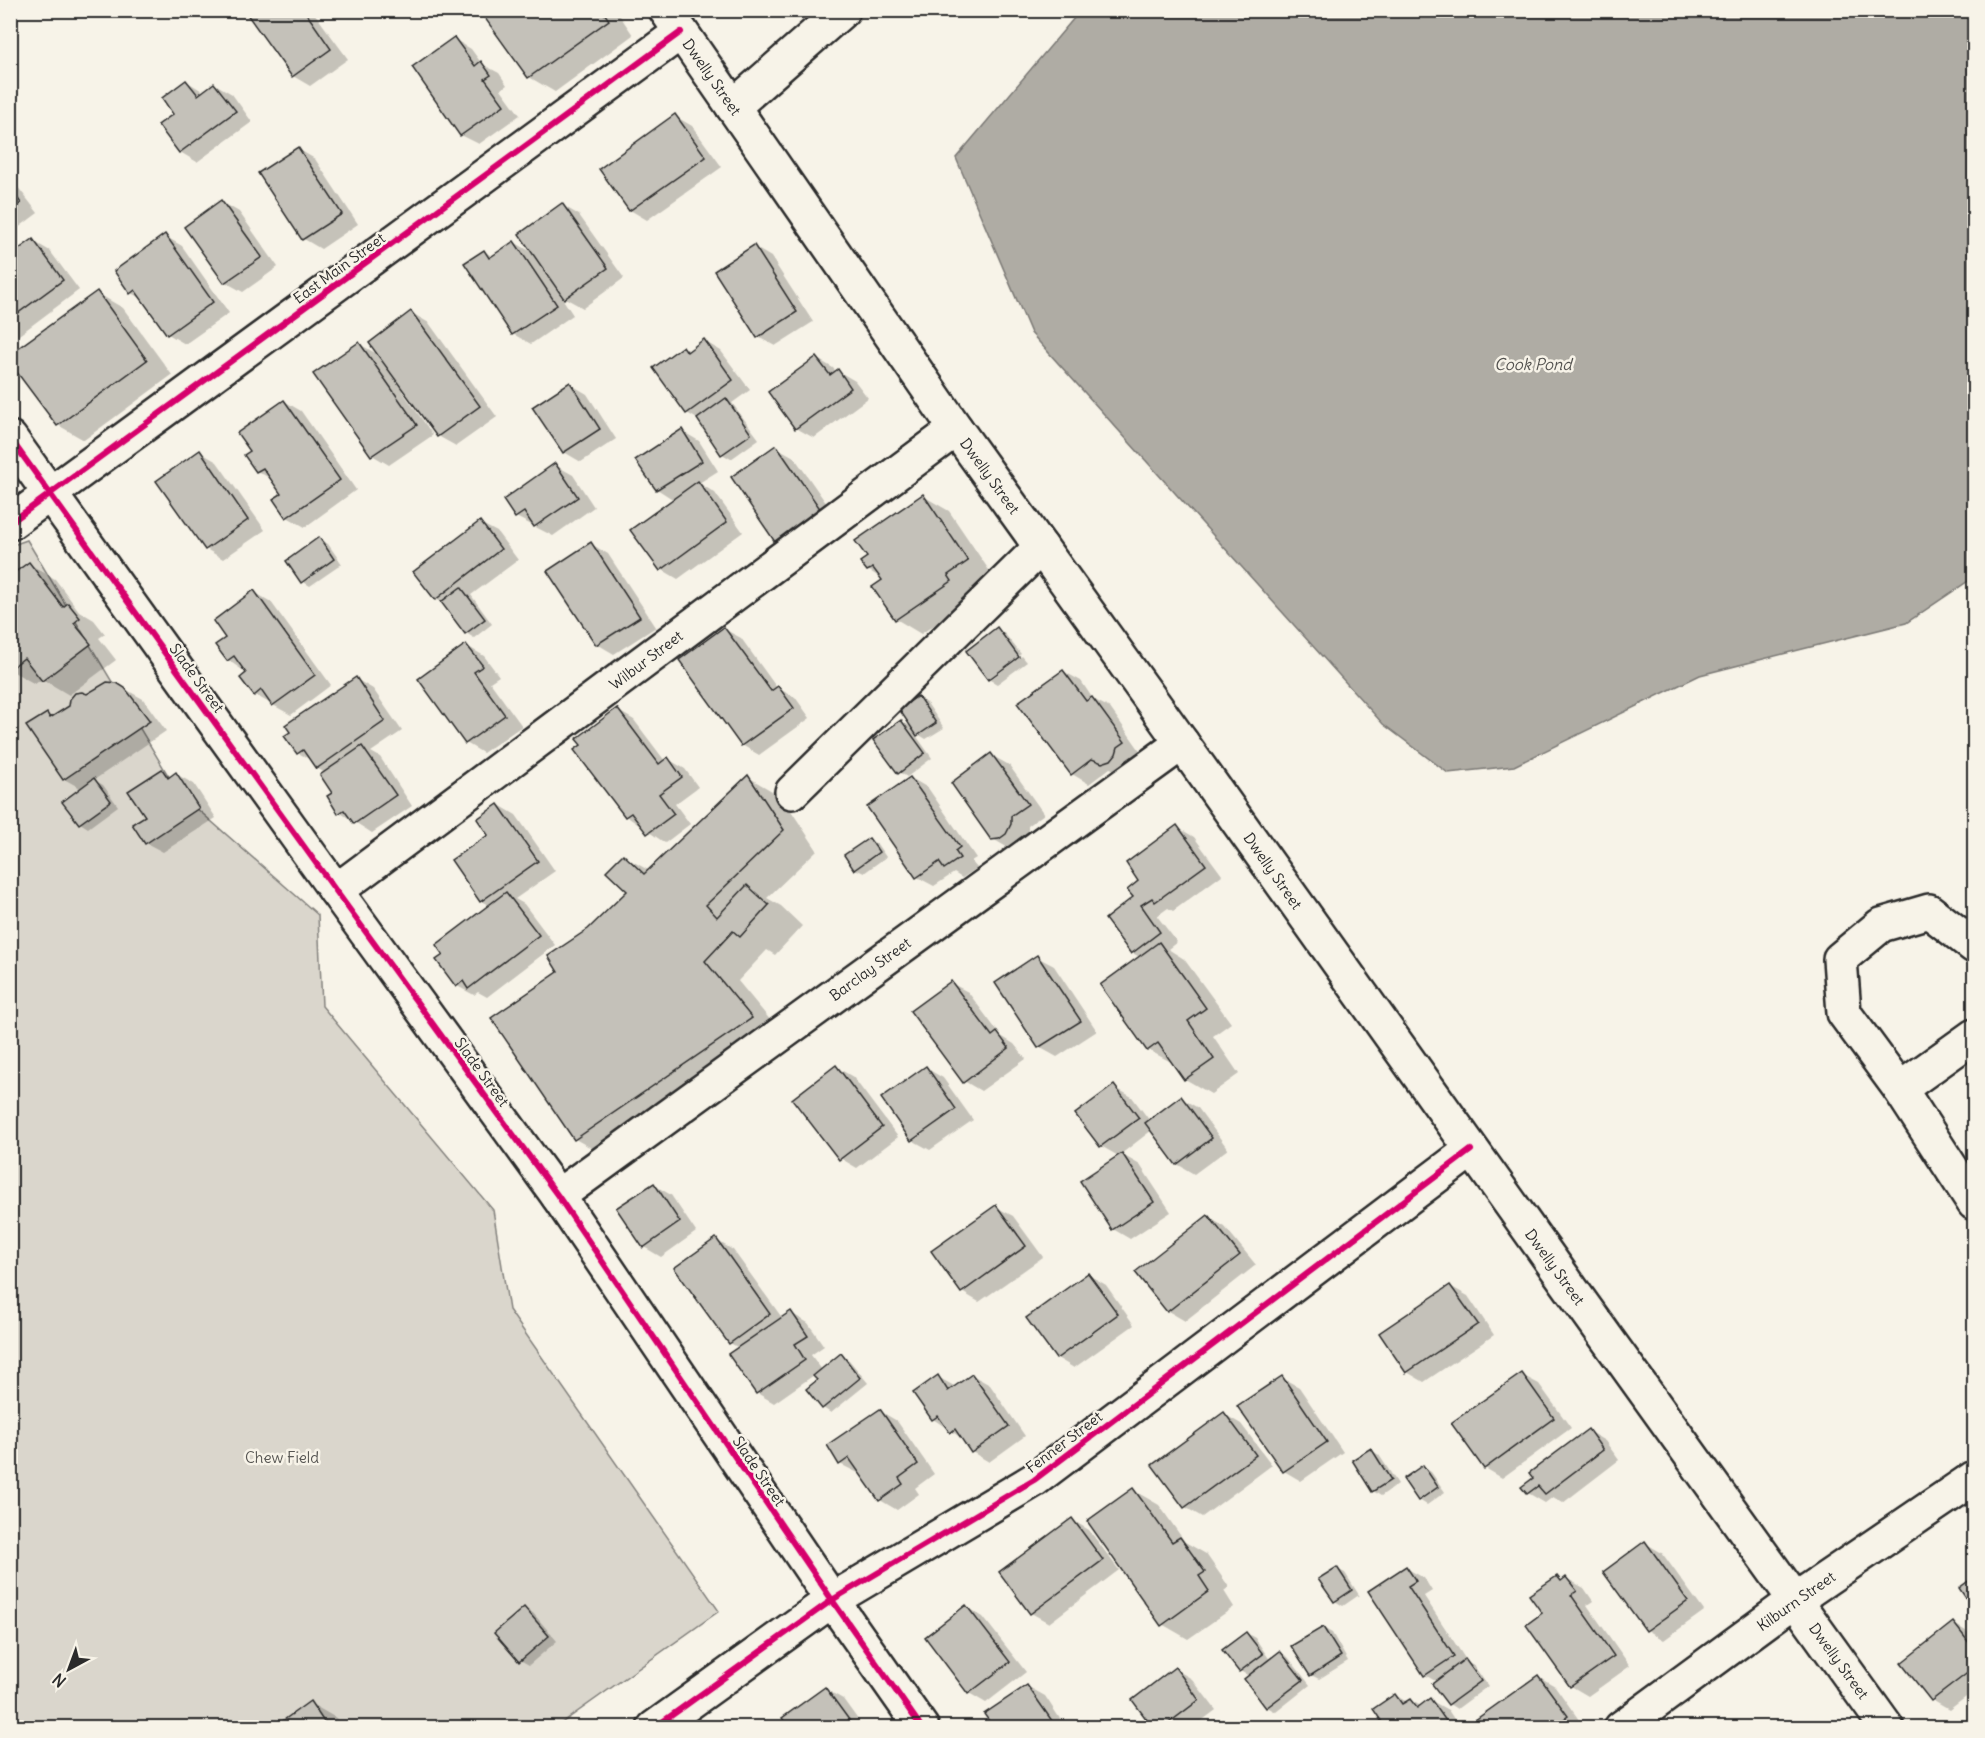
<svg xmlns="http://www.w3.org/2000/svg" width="1985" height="1738" font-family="Delius,sans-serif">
  <rect width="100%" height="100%" fill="#f7f3e8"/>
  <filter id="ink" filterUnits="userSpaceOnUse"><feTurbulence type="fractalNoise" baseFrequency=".0167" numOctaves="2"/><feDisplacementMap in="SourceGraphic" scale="12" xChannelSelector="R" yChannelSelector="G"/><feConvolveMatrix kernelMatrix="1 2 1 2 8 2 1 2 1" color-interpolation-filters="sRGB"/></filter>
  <g filter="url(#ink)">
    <!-- green -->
    <path fill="#dad6cc" stroke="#82807c" stroke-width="1.5" d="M27 540 178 792 318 915 322 1006 493 1210 509 1310 719 1611 556 1727 11 1728 10 546Z"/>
    <!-- water -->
    <path fill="#afaca4" stroke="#7a7874" stroke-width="1.5" d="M1080 11H1974V577L1906 623 1700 675 1514 766 1448 773 1383 724 1031 333 956 158Z"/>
    <!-- shadow -->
    <g fill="#0003">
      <path d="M246 10H312L348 59 310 86 293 76Z"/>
      <path d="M490 10H616L633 35 555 92 529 77Z"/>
      <path d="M454 39 471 49 482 64 499 73 507 85 501 89 520 115 479 144 461 135Z"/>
      <path d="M186 81 204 92 215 84 232 94 252 122 197 162 180 152 160 126 175 115Z"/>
      <path d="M675 116 692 126 722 167 647 220 630 210Z"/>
      <path d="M298 149 315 159 358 224 321 249 304 239Z"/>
      <path d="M10 177 38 213 10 234Z"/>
      <path d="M222 202 239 212 278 267 243 292 225 282 186 227Z"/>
      <path d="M562 205 579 215 624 278 583 308 565 298 557 285 555 287 573 315 531 344 513 334 466 263 484 251 493 257 514 242 535 254Z"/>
      <path d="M165 236 182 246 229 313 185 344 168 334 144 300 131 293Z"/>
      <path d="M33 241 50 251 79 290 11 341 10 249 16 253Z"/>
      <path d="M754 247 771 257 813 322 775 346 758 337Z"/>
      <path d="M97 293 123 308 172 375 84 440 58 425Z"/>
      <path d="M412 313 429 323 497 417 456 446 438 436 404 389 402 391 433 435 389 465 372 455 359 344 381 356Z"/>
      <path d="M704 341 721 351 750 390 732 403 759 439 731 459 722 454 699 420 687 413 655 368 683 347 690 351Z"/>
      <path d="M816 358 833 368 836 372 838 371 855 381 868 398 814 438 796 428Z"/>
      <path d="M570 384 587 394 616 439 581 462 564 452Z"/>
      <path d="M284 401 301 411 356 490 305 527 287 517 283 494 273 480 257 471 252 451Z"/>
      <path d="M682 431 699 441 718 471 699 483 715 493 743 532 678 579 661 569 674 500 657 489Z"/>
      <path d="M776 447 794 457 838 520 794 550 777 540Z"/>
      <path d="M200 452 217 462 265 530 223 559 206 549Z"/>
      <path d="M555 465 573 475 594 507 553 536 516 517Z"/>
      <path d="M923 496 949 511 993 576 973 590 976 596 921 634 896 619 884 580 868 570Z"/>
      <path d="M480 523 497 532 518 560 471 595 492 624 474 638 466 633 444 604 436 599Z"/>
      <path d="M319 539 328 544 342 564 310 586 302 581Z"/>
      <path d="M591 544 608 554 656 627 614 654 597 644Z"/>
      <path d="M29 564 55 579 79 611 94 620 105 634 99 638 116 660 69 695 42 679 35 684 10 670V578Z"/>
      <path d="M254 592 271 602 331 685 291 715 255 695 248 674 228 660 227 638Z"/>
      <path d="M724 629 741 638 777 688 795 697 810 718 759 755 742 745Z"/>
      <path d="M997 629 1005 634 1021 654 990 677V680L989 679Z"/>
      <path d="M467 646 484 656 499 676 490 682 522 726 483 753 466 743 420 679Z"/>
      <path d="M1022 656 1027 662 997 684 990 680Z"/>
      <path d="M1063 671 1081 681 1093 699 1110 708 1141 752 1135 757 1133 764 1120 772 1110 768 1089 784 1072 774Z"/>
      <path d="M356 679 373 689 402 731 371 752 380 757 412 806 372 833 339 812 325 773 317 768 313 761 298 753Z"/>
      <path d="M116 684 143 699 166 731 94 780 103 785 118 806 88 828 80 823 64 803 82 789 64 779 47 715 53 718 87 696Z"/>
      <path d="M918 698 927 703 944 728 926 739 913 731 932 758 907 777 899 772 901 721 915 729Z"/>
      <path d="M10 703 17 713 10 718Z"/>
      <path d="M617 710 634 720 665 761 668 759 685 769 698 787 675 804 690 824 665 843 626 816Z"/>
      <path d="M991 755 1009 765 1044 814 1028 826V835L1010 849 993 839Z"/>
      <path d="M162 771 172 777 176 774 194 784 216 818 163 852 146 843 147 816Z"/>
      <path d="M748 777 782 797 817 850 767 898 781 906 802 926 775 955 767 950 738 981 785 1038 609 1158 575 1139 561 972 589 930 629 891 623 856 650 871Z"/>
      <path d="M911 778 928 788 976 858 971 861 977 868 962 878 954 873 934 886 917 877Z"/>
      <path d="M499 805 516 815 555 871 515 899 524 904 555 945 487 997 478 992 474 995 457 986 490 906 481 901 491 835Z"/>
      <path d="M1177 827 1194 837 1222 875 1173 911 1168 908 1157 916 1177 942 1168 949 1184 959 1231 1023 1213 1036 1239 1074 1211 1094 1185 1079 1175 1064 1148 1050 1140 957 1132 953 1135 898 1141 882Z"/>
      <path d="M869 840 877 844 886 857 864 873 855 869Z"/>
      <path d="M1037 957 1054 966 1097 1031 1057 1057 1039 1047 997 983Z"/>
      <path d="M951 983 968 992 1001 1036 1014 1044 1026 1059 981 1091 964 1081Z"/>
      <path d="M836 1067 853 1077 898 1137 857 1168 840 1158Z"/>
      <path d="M926 1068 943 1078 973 1120 930 1150 912 1140Z"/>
      <path d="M1114 1087 1132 1097 1150 1121 1181 1098 1198 1108 1228 1149 1194 1174 1177 1164 1152 1130 1121 1154 1140 1165 1171 1212 1130 1239 1113 1229 1120 1157 1101 1146Z"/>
      <path d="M654 1185 671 1195 696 1232 661 1257 644 1247Z"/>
      <path d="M996 1207 1013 1216 1043 1257 979 1302 962 1292Z"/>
      <path d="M1208 1217 1225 1227 1256 1265 1185 1321 1168 1311Z"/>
      <path d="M716 1240 733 1250 783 1319 791 1313 808 1323 824 1346 811 1355 822 1370 841 1355 849 1360 868 1383 831 1413 823 1408 819 1380 814 1375 774 1403 757 1393 739 1348 730 1343Z"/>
      <path d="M1089 1275 1106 1285 1134 1325 1074 1368 1057 1358Z"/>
      <path d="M1450 1286 1468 1296 1494 1335 1424 1382 1407 1372Z"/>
      <path d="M972 1375 990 1385 1025 1436 989 1462 972 1452 963 1439 933 1419 938 1377 956 1387Z"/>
      <path d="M1522 1375 1539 1384 1571 1428 1502 1478 1485 1468Z"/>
      <path d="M1282 1378 1299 1387 1343 1452 1301 1481 1284 1471Z"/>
      <path d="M880 1411 897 1421 934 1474 915 1488 919 1494 897 1510 880 1500 861 1472 858 1473 840 1464Z"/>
      <path d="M1224 1414 1241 1424 1272 1465 1202 1517 1185 1507Z"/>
      <path d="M1588 1431 1605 1441 1619 1460 1563 1503 1553 1497 1545 1503 1528 1493Z"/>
      <path d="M1371 1450 1379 1455 1398 1484 1381 1496 1373 1491Z"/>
      <path d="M1423 1467 1431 1472 1445 1492 1427 1505 1419 1500Z"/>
      <path d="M1133 1490 1159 1505 1185 1542 1206 1554 1229 1587 1224 1591 1234 1607 1188 1639 1162 1624Z"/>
      <path d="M1072 1520 1089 1530 1119 1570 1049 1623 1031 1613 1001 1572Z"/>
      <path d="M1645 1543 1662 1553 1704 1611 1664 1640 1647 1630Z"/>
      <path d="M1406 1568 1424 1578 1432 1591 1424 1596 1468 1663 1474 1666 1488 1686 1457 1709 1449 1704 1434 1684 1437 1682 1425 1675 1370 1591Z"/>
      <path d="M1337 1569 1345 1573 1359 1595 1343 1606 1335 1601Z"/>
      <path d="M1557 1577 1563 1581 1566 1578 1584 1588 1593 1601 1587 1605 1630 1666 1588 1696 1571 1686Z"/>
      <path d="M966 1607 983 1617 1026 1672 986 1703 969 1693 927 1637Z"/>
      <path d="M524 1608 533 1613 557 1641 529 1665 520 1660Z"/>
      <path d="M1954 1624 1971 1634 1974 1639V1691L1949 1710 1932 1700Z"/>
      <path d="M1323 1628 1332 1633 1348 1661 1319 1679 1311 1675Z"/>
      <path d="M1246 1633 1255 1638 1270 1660 1280 1652 1288 1657 1310 1685 1276 1712 1267 1707 1246 1679 1249 1676 1240 1671Z"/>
      <path d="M1175 1669 1192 1679 1216 1710 1192 1728H1155Z"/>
      <path d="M1538 1676 1555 1686 1584 1727 1467 1728Z"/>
      <path d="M1027 1686 1045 1696 1066 1728H996Z"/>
      <path d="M825 1689 843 1699 864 1728H791Z"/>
      <path d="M1395 1695 1407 1702 1410 1700 1421 1706 1430 1700 1448 1710 1460 1728H1388Z"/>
      <path d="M310 1703 336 1718 343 1728H275Z"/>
    </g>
    <!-- building -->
    <g fill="#c4c1b9" stroke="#2b2b2b" stroke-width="1.5">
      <path d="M244 10H304L331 49 292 77Z"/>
      <path d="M487 10H602L609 20 528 78 482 14Z"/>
      <path d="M454 37 475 66 481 61 491 75 485 79 504 105 460 136 412 67Z"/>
      <path d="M186 80 198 95 214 83 236 111 179 153 158 125 173 114 162 98Z"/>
      <path d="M675 114 706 157 629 211 599 169Z"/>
      <path d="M298 147 342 214 302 240 258 173Z"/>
      <path d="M10 188 21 203 10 211Z"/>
      <path d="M221 200 262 257 224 283 184 227Z"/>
      <path d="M562 203 608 268 564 299 519 234Z"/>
      <path d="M165 234 213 302 167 335 135 290 130 294 114 271Z"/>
      <path d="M33 239 63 280 10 319V252L12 254Z"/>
      <path d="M514 241 557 305 512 335 464 263 484 250 489 258Z"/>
      <path d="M754 245 797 312 757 338 714 271Z"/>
      <path d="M97 291 147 360 57 426 10 363V354Z"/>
      <path d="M411 311 480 406 437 437 369 343Z"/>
      <path d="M704 339 733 380 686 414 653 368 683 346 687 352Z"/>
      <path d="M359 342 417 425 371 456 313 374Z"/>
      <path d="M816 357 830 375 838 369 851 388 795 429 768 392Z"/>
      <path d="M570 382 600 429 563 453 532 407Z"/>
      <path d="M726 398 751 434 721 455 697 419Z"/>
      <path d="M284 400 340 480 286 518 273 499 281 494 263 468 256 472 244 455 250 451 237 433Z"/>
      <path d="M682 429 702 461 656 490 635 460Z"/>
      <path d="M776 445 821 510 775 542 731 477Z"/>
      <path d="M200 450 248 520 205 550 156 481Z"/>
      <path d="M555 463 578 497 534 527 524 512 515 518 503 500Z"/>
      <path d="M698 481 727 522 660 571 630 530Z"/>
      <path d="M923 494 968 561 948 575 952 581 895 620 872 587 882 580 873 568 867 571 860 562 867 557 855 541Z"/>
      <path d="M480 521 501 549 435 600 413 572Z"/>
      <path d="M319 537 334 559 301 583 286 561Z"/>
      <path d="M591 542 640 617 596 645 547 571Z"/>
      <path d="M29 562 63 607 68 603 80 618 74 623 91 644 42 681 24 658 10 669V576Z"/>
      <path d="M461 587 485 619 465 634 441 602Z"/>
      <path d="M254 590 315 675 272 706 261 690 254 696 240 678 246 673 234 656 227 661 215 645 225 638 213 621Z"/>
      <path d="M724 627 771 691 778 686 794 708 741 746 679 660Z"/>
      <path d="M997 627 1019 657 988 680 966 651Z"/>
      <path d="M466 644 483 666 474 672 505 715 465 744 418 679Z"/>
      <path d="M1063 670 1086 701 1092 697 1125 742 1118 747 1116 754 1111 760 1102 763 1092 759 1071 775 1017 703Z"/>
      <path d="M356 677 385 721 316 769 303 750 297 754 284 736 290 732 285 725Z"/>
      <path d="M107 682 117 683 125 688 150 721 63 780 26 726 47 713 50 718 69 706 70 699 75 693 82 692 87 694Z"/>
      <path d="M918 696 936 723 917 736 899 709Z"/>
      <path d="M617 708 659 764 668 757 682 777 659 794 674 814 647 834 631 813 625 817 574 750 581 745 576 739Z"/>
      <path d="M901 720 925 753 898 774 873 740Z"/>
      <path d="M362 746 396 795 354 824 344 810 338 814 327 796 332 793 320 775Z"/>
      <path d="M991 753 1028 804 1011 816V824L1006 834 999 839 991 840 951 783Z"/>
      <path d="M162 769 168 778 176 772 199 808 145 844 132 824 145 816 128 791Z"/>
      <path d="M748 775 784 830 706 905 717 917 747 885 769 905 740 937 733 931 705 961 752 1018 574 1140 491 1018 558 972 548 956 588 929 627 891 606 871 623 854 644 874Z"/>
      <path d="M910 777 960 847 955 851 960 858 944 869 939 862 916 878 867 807Z"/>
      <path d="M94 778 111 801 79 824 62 802Z"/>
      <path d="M498 804 538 861 480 902 451 860 488 835 477 819Z"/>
      <path d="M1177 825 1206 865 1155 902 1152 898 1141 905 1160 932 1131 954 1105 919 1133 897 1127 890 1138 881 1126 863Z"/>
      <path d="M869 838 879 852 854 870 844 855Z"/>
      <path d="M506 892 539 935 468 989 463 981 456 987 436 960 443 955 436 945Z"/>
      <path d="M1159 942 1206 1008 1188 1021 1214 1059 1184 1080 1158 1043 1147 1051 1100 985Z"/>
      <path d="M1037 955 1081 1021 1038 1048 995 983Z"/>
      <path d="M951 981 992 1036 997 1032 1009 1048 963 1083 910 1011Z"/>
      <path d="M836 1065 882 1127 839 1160 792 1099Z"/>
      <path d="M926 1066 956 1109 911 1141 881 1098Z"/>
      <path d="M1114 1085 1139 1118 1100 1147 1075 1114Z"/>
      <path d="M1181 1096 1212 1138 1176 1165 1145 1123Z"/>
      <path d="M1122 1153 1154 1202 1112 1230 1080 1181Z"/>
      <path d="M654 1183 680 1222 643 1248 616 1208Z"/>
      <path d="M996 1205 1026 1246 961 1293 931 1251Z"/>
      <path d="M1208 1215 1240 1255 1167 1312 1135 1272Z"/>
      <path d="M716 1238 770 1314 729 1344 674 1268Z"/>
      <path d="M1088 1273 1118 1314 1056 1359 1026 1318Z"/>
      <path d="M1450 1285 1478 1324 1406 1373 1379 1333Z"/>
      <path d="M791 1311 808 1336 795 1344 805 1360 756 1394 728 1354Z"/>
      <path d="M841 1353 860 1378 822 1409 806 1389 817 1380 813 1376Z"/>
      <path d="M1522 1373 1554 1418 1484 1469 1451 1423Z"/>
      <path d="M972 1374 1009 1426 971 1453 955 1429 950 1433 938 1416 932 1420 913 1393 938 1375 948 1391Z"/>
      <path d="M1282 1376 1327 1442 1283 1472 1237 1406Z"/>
      <path d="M880 1409 918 1464 899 1478 903 1484 879 1501 849 1458 839 1465 827 1445Z"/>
      <path d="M1224 1412 1256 1455 1184 1508 1152 1465Z"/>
      <path d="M1588 1429 1603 1450 1545 1494 1538 1486 1527 1494 1521 1487 1533 1478 1529 1473Z"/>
      <path d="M1371 1448 1391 1480 1372 1492 1352 1460Z"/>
      <path d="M1423 1465 1438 1487 1418 1501 1403 1479Z"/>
      <path d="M1133 1488 1172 1542 1180 1537 1205 1572 1199 1576 1209 1591 1161 1626 1087 1521Z"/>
      <path d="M1072 1518 1103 1560 1030 1614 999 1572Z"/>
      <path d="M1645 1541 1688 1601 1646 1631 1603 1572Z"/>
      <path d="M1406 1566 1416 1581 1408 1586 1454 1656 1424 1676 1368 1591Z"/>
      <path d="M1337 1567 1352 1590 1334 1602 1318 1579Z"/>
      <path d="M1557 1576 1561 1581 1566 1577 1577 1591 1571 1595 1614 1656 1570 1687 1526 1625 1542 1613 1529 1595Z"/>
      <path d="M1974 1577V1610L1959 1588Z"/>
      <path d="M966 1605 1010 1662 968 1694 925 1637Z"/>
      <path d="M524 1607 549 1636 519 1662 494 1633Z"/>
      <path d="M1953 1622 1974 1649V1668L1931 1701 1901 1663Z"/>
      <path d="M1323 1627 1341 1656 1310 1676 1291 1646Z"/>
      <path d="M1246 1632 1263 1654 1239 1672 1222 1650Z"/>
      <path d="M1280 1651 1303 1680 1266 1708 1244 1679Z"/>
      <path d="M1465 1659 1481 1681 1448 1705 1432 1684Z"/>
      <path d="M1175 1667 1199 1700 1162 1728H1153L1132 1700Z"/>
      <path d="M1538 1675 1568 1716 1552 1728H1464Z"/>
      <path d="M1027 1685 1057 1728H994L984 1714Z"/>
      <path d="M825 1687 855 1728H789L782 1718Z"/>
      <path d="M1395 1694 1402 1704 1410 1699 1417 1708 1430 1698 1451 1728H1386L1373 1709Z"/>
      <path d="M310 1701 328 1728H273Z"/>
    </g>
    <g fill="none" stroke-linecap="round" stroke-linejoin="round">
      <!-- minor casing -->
      <g stroke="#2b2b2b" stroke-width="38">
        <g id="minor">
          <path d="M733 107 843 10"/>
          <path d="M10 438 336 891 558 1196 832 1600 922 1728"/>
          <path d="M10 523 681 32"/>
          <path d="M792 792 1041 547"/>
          <path d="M336 891 956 429"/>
          <path d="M1974 1036 1900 1089 1974 1203"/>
          <path d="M1900 1089 1844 1013 1840 959 1881 925 1929 911 1974 946"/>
          <path d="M558 1196 1182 743"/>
          <path d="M654 1728 832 1600 1034 1480 1471 1150"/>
          <path d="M1621 1728 1795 1600 1974 1478"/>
        </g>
      </g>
      <!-- major casing -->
      <g stroke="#2b2b2b" stroke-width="38">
        <path id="major" d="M666 10 956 429 1182 743 1577 1297 1887 1728"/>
      </g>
      <!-- minor -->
      <use href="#minor" stroke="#f7f3e8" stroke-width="33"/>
      <!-- major -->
      <use href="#major" stroke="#f7f3e8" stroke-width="33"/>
      <!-- cycleway casing -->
      <g stroke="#f7f3e8" stroke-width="10">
        <g id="cycleway">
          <path d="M10 438 336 891 558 1196 832 1600 922 1728"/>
          <path d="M10 523 681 32"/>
          <path d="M654 1728 832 1600 1034 1480 1471 1150"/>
        </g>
      </g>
      <!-- cycleway -->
      <use href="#cycleway" stroke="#d6006c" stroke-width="6"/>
    </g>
  </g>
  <g text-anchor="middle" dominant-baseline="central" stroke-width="5" stroke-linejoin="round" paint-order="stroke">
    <!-- street labels -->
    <g font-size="15" fill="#2b2b2b" stroke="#f7f3e8">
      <text transform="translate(712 77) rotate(55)">Dwelly Street</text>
      <text transform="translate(339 268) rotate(-36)">East Main Street</text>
      <text transform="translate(990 476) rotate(54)">Dwelly Street</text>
      <text transform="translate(646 660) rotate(-37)">Wilbur Street</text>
      <text transform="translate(197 678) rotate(54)">Slade Street</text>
      <text transform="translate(1273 871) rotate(55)">Dwelly Street</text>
      <text transform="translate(870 969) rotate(-36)">Barclay Street</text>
      <text transform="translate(482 1072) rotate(54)">Slade Street</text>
      <text transform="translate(1555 1267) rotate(54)">Dwelly Street</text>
      <text transform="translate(1064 1442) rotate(-37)">Fenner Street</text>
      <text transform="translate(759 1471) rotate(56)">Slade Street</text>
      <text transform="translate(1796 1601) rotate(-35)">Kilburn Street</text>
      <text transform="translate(1839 1661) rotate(54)">Dwelly Street</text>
    </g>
    <!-- park labels -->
    <g font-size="15" fill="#575653" stroke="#f7f3e8">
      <text x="282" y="1457">Chew Field</text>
    </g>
    <!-- water labels -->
    <g font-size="16" font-style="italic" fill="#53524f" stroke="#f7f3e8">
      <text x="1533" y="364">Cook Pond</text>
    </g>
  </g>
  <!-- margin -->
  <rect width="1985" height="1738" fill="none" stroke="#f7f3e8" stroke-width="36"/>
  <rect x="18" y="18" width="1949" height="1702" fill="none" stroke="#2b2b2b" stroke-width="2" filter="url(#ink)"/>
  <!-- north arrow -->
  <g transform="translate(69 1669) rotate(221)" stroke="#f7f3e8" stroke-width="4.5" paint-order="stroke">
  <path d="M0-4.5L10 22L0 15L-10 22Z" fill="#2b2b2b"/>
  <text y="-9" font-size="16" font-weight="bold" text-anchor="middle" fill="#2b2b2b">N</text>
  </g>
</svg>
